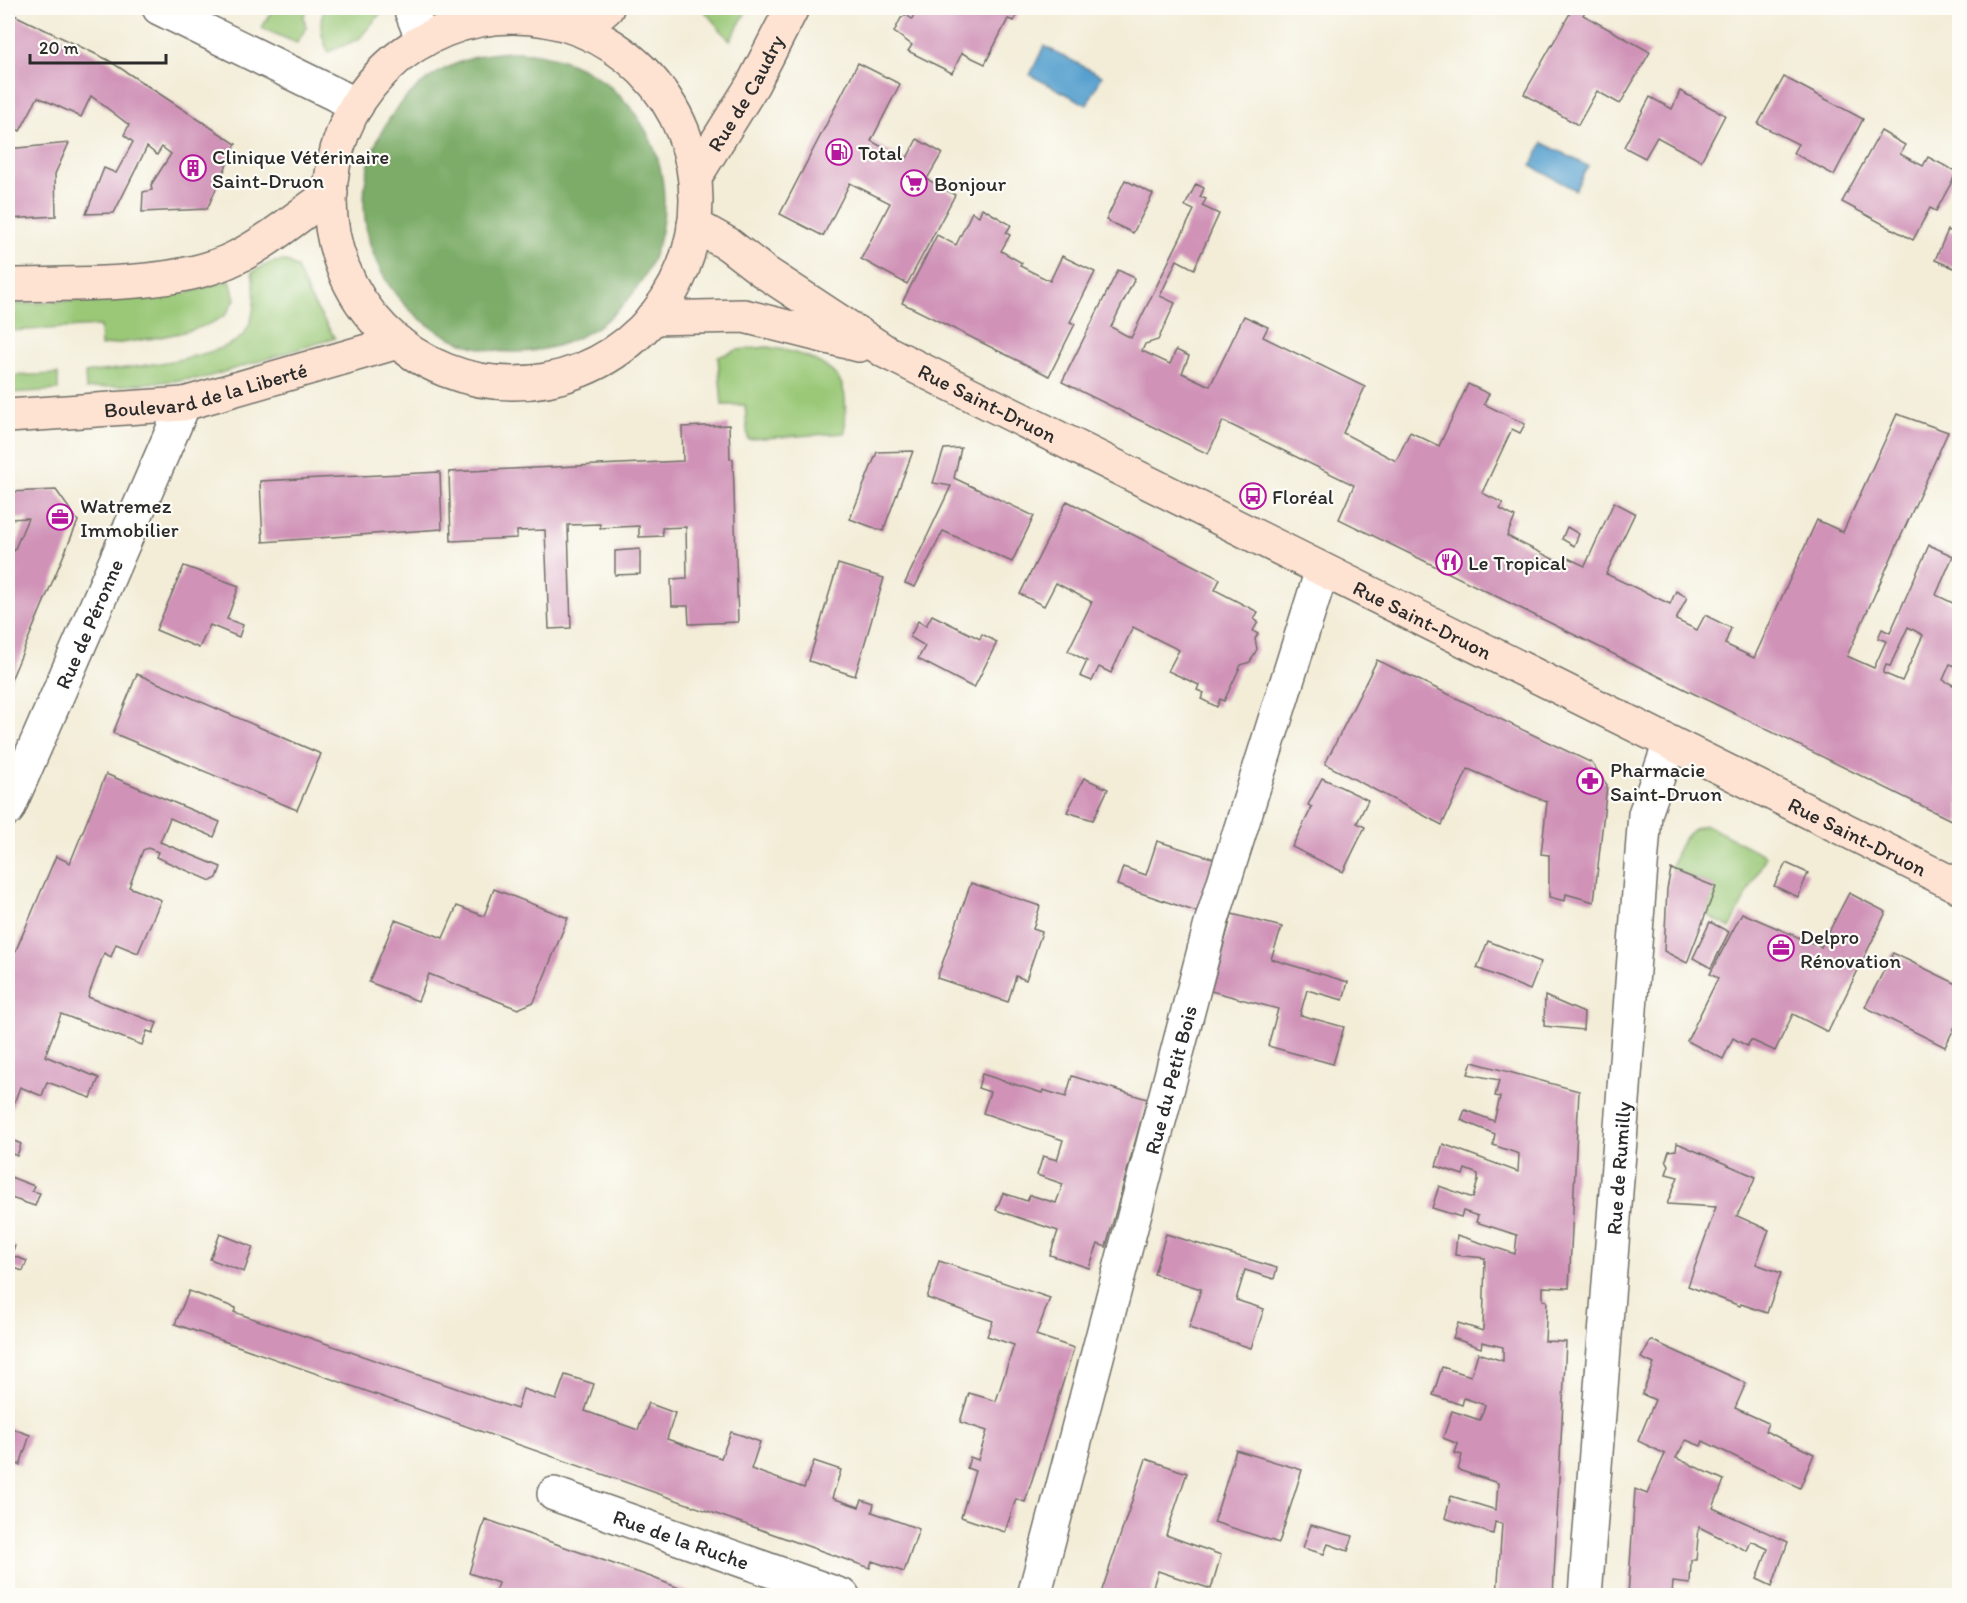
<svg xmlns="http://www.w3.org/2000/svg" width="1967" height="1603" font-family="Itim,sans-serif">
  <rect width="100%" height="100%" fill="#fdfcf7"/>
  <filter id="ink" filterUnits="userSpaceOnUse"><feTurbulence type="fractalNoise" baseFrequency=".0167" numOctaves="2"/><feDisplacementMap in="SourceGraphic" scale="12" xChannelSelector="R" yChannelSelector="G"/><feConvolveMatrix kernelMatrix="1 2 1 2 8 2 1 2 1" color-interpolation-filters="sRGB"/></filter>
  <filter id="wash" filterUnits="userSpaceOnUse"><feTurbulence type="fractalNoise" baseFrequency=".008" numOctaves="4" result="noise"/><feDisplacementMap in="SourceGraphic" scale="24" xChannelSelector="R" yChannelSelector="G"/><feGaussianBlur stdDeviation="1.35" result="paint"/><feColorMatrix in="noise" values="0 0 0 0 0 0 0 0 0 0 0 0 0 0 0 0 0 1.4 0 .05"/><feComposite in="paint" operator="in"/></filter>
  <g filter="url(#wash)">
    <rect width="100%" height="100%" fill="#f3edd8"/>
    <!-- green -->
    <g fill="#9ac877" stroke="#627a51" stroke-width="1.5">
      <path d="M274 8H307L304 16 306 28 297 43 261 28Z"/>
      <path d="M325 8H385L359 39 328 52C322 36 317 23 325 8Z"/>
      <path d="M702 8H748L730 41Z"/>
      <path d="M286 261 297 268 310 298 335 338 204 378 86 389 85 373C117 369 225 359 244 334 257 315 256 292 252 272L272 262Z"/>
      <path d="M230 280 235 299C232 304 229 311 225 315 200 335 132 341 101 346L100 326 8 331V305L186 293Z"/>
      <path d="M767 347C790 350 827 360 840 381 848 395 845 417 845 433L748 439 745 405H722L718 357 737 350Z"/>
      <path d="M58 374V390L8 393V376Z"/>
      <path d="M1706 825 1766 856 1730 928 1705 914 1715 887 1671 869C1676 851 1685 827 1706 825Z"/>
    </g>
    <!-- forest -->
    <circle fill="#7bac68" stroke="#536c4a" stroke-width="1.5" cx="514" cy="202" r="150"/>
    <!-- water -->
    <g fill="#59a1cf" stroke="#42667d" stroke-width="1.5">
      <path d="M1044 46 1102 76 1087 105 1030 75Z"/>
      <path d="M1543 143 1588 166 1575 190 1531 166Z"/>
    </g>
    <g id="blocks">
      <!-- building -->
      <g fill="#d093b7" fill-rule="evenodd">
        <path d="M917 8H1020L1014 21 1008 19 985 64 962 53 952 73 908 51 912 45 894 32 901 18 906 15 912 19Z"/>
        <path d="M1573 8H1587L1583 15 1650 52 1620 104 1597 91 1578 125 1524 94Z"/>
        <path d="M8 12 108 60 236 144 207 209 142 212 143 192 152 190 151 185 171 154 162 147 157 155 147 147 114 213 86 214 104 168 116 173 133 142 124 135 129 125 91 96 81 117 38 97 20 131 8 125 10 111 8 110Z"/>
        <path d="M858 63 900 84 871 141 906 160 917 139 942 153 927 179 955 195 907 284 861 259 890 203 850 183 823 236 780 214Z"/>
        <path d="M1784 77 1863 119 1834 175 1793 153 1798 144 1758 124Z"/>
        <path d="M1680 91 1725 115 1701 161 1657 137 1645 158 1624 147 1650 97 1672 109Z"/>
        <path d="M1881 131 1905 145 1900 154 1923 166 1928 157 1957 172 1936 211 1930 208 1913 240 1842 202Z"/>
        <path d="M69 143 55 174 56 216 8 219V149Z"/>
        <path d="M1125 180 1153 194 1133 233 1106 220Z"/>
        <path d="M1196 184 1204 188 1200 197 1206 199 1202 206 1219 214 1194 269 1177 260 1160 296 1175 303 1158 340 1145 344 1142 351 1170 364 1176 350 1189 356 1182 373 1210 386 1244 316 1268 327 1263 337 1365 387 1343 433 1396 461 1410 432 1439 446 1468 384 1489 394 1484 404 1525 424 1520 433 1512 429 1482 493 1503 503 1500 509 1515 517 1507 536 1565 565 1568 558 1585 566 1614 502 1635 513 1606 574 1670 604 1676 591 1687 597 1676 620 1697 630 1705 615 1731 628 1725 644 1754 658 1817 520 1843 532 1897 414 1948 432 1847 656 1874 668 1886 641 1878 638 1882 629 1890 633 1929 545 1953 556 1936 595 1959 606V643L1955 654 1959 656V664L1958 667 1950 664 1943 680 1959 688V824L1339 519 1354 485 1223 421 1208 454 1062 382 1118 270 1135 278 1111 327 1131 338 1194 210 1185 206ZM1908 627 1923 635 1902 681 1883 673 1886 665 1890 666Z"/>
        <path d="M982 208 1011 225 1006 233 1010 235 1001 251 1022 263 1020 266 1050 281 1062 256 1095 272 1070 322 1075 324 1049 376 902 303 937 235 956 245 972 212 979 216Z"/>
        <path d="M1948 230 1959 235V270L1935 260Z"/>
        <path d="M729 425 730 459H733L738 622 689 624 688 606H672L671 579 687 578 686 527 662 528 663 536 639 537V526L600 528V524L568 525 571 628 549 629 545 530 517 531V538L451 541 449 472 683 461 682 427Z"/>
        <path d="M961 448 954 478 1034 516 1012 562 943 531 915 587 905 583 951 486 933 483 944 449Z"/>
        <path d="M913 451 883 531 850 519 877 452Z"/>
        <path d="M440 472 442 529 263 542 260 481Z"/>
        <path d="M56 490 78 521 8 687V548L14 551 28 518 8 519V492Z"/>
        <path d="M1067 501 1220 579 1215 590 1258 612 1254 619 1258 622 1253 631 1258 634 1255 639 1257 649 1250 662 1241 665 1224 701 1220 699 1217 707 1201 699 1204 693 1197 690 1199 685 1168 671 1179 650 1133 627 1111 673 1099 667 1092 681 1080 676 1087 661 1068 651 1092 602 1056 583 1044 606 1020 594Z"/>
        <path d="M1567 527 1579 534 1574 546 1562 539Z"/>
        <path d="M640 549V574L615 575V551Z"/>
        <path d="M838 564 884 578 855 676 809 661Z"/>
        <path d="M184 566 239 586 227 619 243 625 239 637 210 625 199 648 156 630Z"/>
        <path d="M932 615 980 639 982 634 997 642 974 688 918 659 925 646 910 637 918 621 926 626Z"/>
        <path d="M1377 660 1592 763 1607 785 1594 902 1566 894 1565 901 1549 897V855L1541 854 1547 802 1468 769 1442 825 1325 764Z"/>
        <path d="M137 674 321 754 297 810 113 733Z"/>
        <path d="M106 774 220 822 214 837 170 818 160 842 221 867 217 878 211 881 156 857 158 852 148 848 143 850 129 887 161 900 138 953 116 944 111 957 104 953 88 997 157 1023 153 1033 147 1031 142 1045 61 1014 45 1056 99 1078 91 1098 47 1082 42 1096 20 1087 8 1119V969L56 856 70 863Z"/>
        <path d="M1084 778 1108 789 1093 820 1067 812Z"/>
        <path d="M1322 778 1368 800 1357 823 1365 827 1343 872 1292 847 1312 807 1308 805Z"/>
        <path d="M1157 841 1215 859 1200 913 1117 885 1123 867 1146 875Z"/>
        <path d="M1786 863 1808 873 1798 897 1774 886Z"/>
        <path d="M1671 869 1716 887 1687 963 1664 951 1667 889Z"/>
        <path d="M971 883 1040 906 1033 929 1042 932 1026 980 1016 976 1008 1002 937 978Z"/>
        <path d="M494 889 568 918 534 1002 518 1009 429 974 418 1001 369 982 395 920 443 938 457 906 484 916Z"/>
        <path d="M1849 893 1886 912 1828 1032 1793 1014 1775 1051 1751 1040 1747 1046 1733 1038 1723 1059 1687 1041 1718 978 1710 974 1742 913 1821 947Z"/>
        <path d="M1232 914 1282 927 1271 959 1348 982 1343 1000 1307 990 1300 1015 1344 1027 1333 1064 1268 1046 1278 1009 1211 991Z"/>
        <path d="M1710 922 1729 932 1711 968 1693 958Z"/>
        <path d="M1488 941 1541 962 1530 990 1477 968Z"/>
        <path d="M1893 953 1959 985V1018L1945 1047 1865 1007Z"/>
        <path d="M1545 996 1584 1013 1583 1030 1544 1026Z"/>
        <path d="M1472 1062 1579 1091 1569 1288 1543 1287V1300L1547 1301 1545 1341 1566 1342 1553 1596H1497L1502 1524 1495 1522 1493 1534 1445 1518 1451 1496 1496 1510 1498 1483 1458 1470 1462 1455 1455 1453 1458 1444 1443 1438 1452 1411 1480 1420 1485 1405 1464 1398 1462 1405 1433 1395 1442 1367 1471 1376 1478 1353 1503 1361V1347L1482 1342 1481 1348 1453 1338 1458 1323 1483 1331 1485 1258 1455 1255 1457 1235 1515 1254 1517 1235 1476 1222 1478 1216 1463 1211 1461 1217 1432 1208 1439 1186 1473 1198 1478 1180V1174L1465 1169 1463 1175 1436 1166 1443 1144 1518 1172 1519 1154 1493 1145 1495 1134 1461 1120 1465 1110 1494 1121 1500 1097 1495 1096 1499 1080 1468 1074Z"/>
        <path d="M982 1074 1042 1093 1043 1090 1066 1097 1072 1076 1147 1099 1106 1247 1098 1244 1089 1268 1050 1255 1058 1231 996 1210 1003 1193 1027 1201 1030 1195 1056 1203 1063 1184 1037 1175 1043 1156 1057 1160 1063 1140 983 1113 990 1092 978 1088Z"/>
        <path d="M8 1138 21 1144 17 1156 8 1152Z"/>
        <path d="M1677 1143 1756 1177 1737 1216 1769 1230 1756 1264 1781 1273 1767 1313 1741 1304 1740 1306 1688 1286 1716 1207 1667 1204 1678 1177 1666 1174 1669 1165 1666 1160 1669 1151 1676 1150Z"/>
        <path d="M8 1176 34 1186 32 1191 40 1193 35 1206 8 1197Z"/>
        <path d="M220 1234 253 1247 244 1272 210 1259Z"/>
        <path d="M1166 1234 1277 1268 1274 1279 1245 1270 1236 1300 1264 1309 1251 1348 1189 1328 1201 1289 1154 1274Z"/>
        <path d="M8 1243 15 1246 11 1255 27 1261 23 1271 8 1266Z"/>
        <path d="M939 1261 1050 1298 1036 1335 1074 1348 1025 1502 1016 1499 1005 1532 961 1517 975 1471 967 1468 970 1457 978 1460 987 1431 960 1422 969 1393 996 1401 1014 1345 987 1336 993 1321 927 1298Z"/>
        <path d="M189 1291 236 1308 234 1312 517 1409 523 1389 556 1400 565 1375 594 1384 585 1411 638 1430 648 1403 675 1413 667 1439 721 1458 731 1432 744 1436 760 1442 751 1469 804 1488 814 1461 841 1470 832 1498 859 1507 862 1500 874 1504 872 1512 919 1529 904 1572 872 1561 870 1568 175 1324Z"/>
        <path d="M1651 1340 1746 1383 1735 1408 1768 1423 1765 1431 1814 1454 1800 1488 1703 1441 1701 1446 1686 1440 1676 1458 1724 1480 1713 1508 1788 1542 1772 1586 1757 1579 1768 1549 1751 1541 1747 1551 1699 1527 1696 1560H1691L1690 1584 1673 1582 1672 1596H1628L1635 1489 1647 1494 1665 1454 1638 1441 1655 1400 1642 1394 1654 1364 1641 1358Z"/>
        <path d="M8 1427 30 1435 20 1465 8 1461Z"/>
        <path d="M1236 1450 1302 1470 1279 1543 1214 1522Z"/>
        <path d="M1146 1459 1187 1473 1166 1535 1221 1555 1211 1589 1158 1571 1150 1596H1100Z"/>
        <path d="M485 1519 651 1577 699 1596H532L525 1593 524 1596H494L498 1583 469 1573Z"/>
        <path d="M1311 1525 1353 1536 1348 1551 1328 1544 1324 1554 1303 1548Z"/>
      </g>
    </g>
  </g>
  <g filter="url(#ink)">
    <use href="#blocks" fill-opacity="0" stroke="#716f68" stroke-width="1.5"/>
    <g fill="none" stroke-linecap="round" stroke-linejoin="round">
      <!-- street casing -->
      <g stroke="#716f68" stroke-width="36">
        <g id="street">
          <path d="M159 8 357 105"/>
          <path d="M410 8 423 41"/>
          <path d="M503 8 513 17"/>
          <path id="s1" d="M8 809 184 404"/>
          <path id="s2" d="M554 1494 843 1596"/>
          <path id="s3" d="M1034 1596 1212 920 1322 570"/>
          <path id="s4" d="M1585 1596 1645 814 1670 743"/>
        </g>
      </g>
      <!-- secondary casing -->
      <g stroke="#716f68" stroke-width="36">
        <g id="secondary">
          <circle cx="513" cy="200" r="183"/>
          <path d="M582 30 607 8"/>
          <path id="s5" d="M695 177 753 84 792 8"/>
          <path id="s6" d="M694 225 728 244 763 271 886 352 1960 887"/>
          <path d="M8 285C74 283 176 288 235 258 265 244 302 213 331 193"/>
          <path d="M652 318 744 316 859 345"/>
          <path id="s7" d="M8 416 184 404 398 342"/>
        </g>
      </g>
      <!-- street -->
      <use href="#street" stroke="#fff" stroke-width="33"/>
      <!-- secondary -->
      <use href="#secondary" stroke="#fee3d2" stroke-width="33"/>
    </g>
  </g>
  <!-- icons -->
  <defs>
    <g id="fuel-ring" transform="scale(1.35)"><circle r="9.5" fill="#fdfcf7" stroke="#b5179e" stroke-width="1.5"/><path d="M-5.5-6h7V0h2V4h1.3V-2.5L3-4.5l.8-.8L6-3V5H2.5V1h-1V6h-7ZM-4.2-4.7v3.2H.2V-4.7Z" fill="#b5179e"/></g>
    <g id="building-ring" transform="scale(1.35)"><circle r="9.5" fill="#fdfcf7" stroke="#b5179e" stroke-width="1.5"/><path d="M-4-6H4V6H1V3H-1V6H-4ZM-2.5-4.3h1.7v1.8h-1.7ZM.8-4.3h1.7v1.8H.8ZM-2.5-1h1.7V.8h-1.7ZM.8-1h1.7V.8H.8Z" fill="#b5179e"/></g>
    <g id="supermarket-ring" transform="scale(1.35)"><circle r="9.5" fill="#fdfcf7" stroke="#b5179e" stroke-width="1.5"/><path d="M-6-5.5h2.5l.6 2H6L4.5 2H-2.5L-4.4-4H-6ZM-1.5 3.2a1.3 1.3 0 1 0 .1 0ZM3 3.2a1.3 1.3 0 1 0 .1 0Z" fill="#b5179e"/></g>
    <g id="bus-ring" transform="scale(1.35)"><circle r="9.5" fill="#fdfcf7" stroke="#b5179e" stroke-width="1.5"/><path d="M-5-6H5V4H4V6H2V4H-2V6H-4V4H-5ZM-3.5-4V0h7V-4ZM-3.5 1.2v1.5H-2V1.2ZM2 1.2v1.5H3.5V1.2Z" fill="#b5179e"/></g>
    <g id="office-ring" transform="scale(1.35)"><circle r="9.5" fill="#fdfcf7" stroke="#b5179e" stroke-width="1.5"/><path d="M-6-3h4V-5.5h4V-3h4V5H-6ZM-1-4.5V-3h2v-1.5ZM-6 0V1H6V0Z" fill="#b5179e"/></g>
    <g id="restaurant-ring" transform="scale(1.35)"><circle r="9.5" fill="#fdfcf7" stroke="#b5179e" stroke-width="1.5"/><path d="M-5-6h1v4h1v-4h1v4h1v-4h1v5L-1.5 .5V6h-2V.5L-5-1ZM5-6V6H3V1.5H1.5Q1.5-4 5-6Z" fill="#b5179e"/></g>
    <g id="pharmacy-ring" transform="scale(1.35)"><circle r="9.5" fill="#fdfcf7" stroke="#b5179e" stroke-width="1.5"/><path d="M-2-6h4v4h4v4h-4v4h-4v-4h-4v-4h4Z" fill="#b5179e"/></g>
  </defs>
  <g fill-rule="evenodd">
    <use href="#fuel-ring" x="839" y="152"/>
    <use href="#building-ring" x="193" y="168"/>
    <use href="#supermarket-ring" x="914" y="183"/>
    <use href="#bus-ring" x="1253" y="496"/>
    <use href="#office-ring" x="60" y="517"/>
    <use href="#restaurant-ring" x="1449" y="562"/>
    <use href="#pharmacy-ring" x="1590" y="781"/>
    <use href="#office-ring" x="1781" y="948"/>
  </g>
  <g text-anchor="middle" dominant-baseline="central" stroke-width="4.5" stroke-linejoin="round" paint-order="stroke">
    <!-- street labels -->
    <g font-size="21" fill="#2b2b2b" stroke="#fdfcf7">
      <text stroke="none"><textPath href="#s5" startOffset="98">Rue de Caudry</textPath></text>
      <text stroke="none"><textPath href="#s7" startOffset="200">Boulevard de la Liberté</textPath></text>
      <text stroke="none"><textPath href="#s6" startOffset="344">Rue Saint-Druon</textPath></text>
      <text stroke="none"><textPath href="#s6" startOffset="830">Rue Saint-Druon</textPath></text>
      <text stroke="none"><textPath href="#s1" startOffset="202">Rue de Péronne</textPath></text>
      <text stroke="none"><textPath href="#s6" startOffset="1316">Rue Saint-Druon</textPath></text>
      <text stroke="none"><textPath href="#s3" startOffset="534">Rue du Petit Bois</textPath></text>
      <text stroke="none"><textPath href="#s4" startOffset="429">Rue de Rumilly</textPath></text>
      <text stroke="none"><textPath href="#s2" startOffset="135">Rue de la Ruche</textPath></text>
    </g>
    <!-- poi labels -->
    <g font-size="21" fill="#2b2b2b" stroke="#fdfcf7" text-anchor="start">
      <text x="858" y="152">Total</text>
      <text x="212" y="156">Clinique Vétérinaire<tspan x="212" dy="24">Saint-Druon</tspan></text>
      <text x="934" y="183">Bonjour</text>
      <text x="1272" y="496">Floréal</text>
      <text x="80" y="505">Watremez<tspan x="80" dy="24">Immobilier</tspan></text>
      <text x="1468" y="562">Le Tropical</text>
      <text x="1610" y="769">Pharmacie<tspan x="1610" dy="24">Saint-Druon</tspan></text>
      <text x="1800" y="936">Delpro<tspan x="1800" dy="24">Rénovation</tspan></text>
    </g>
  </g>
  <!-- margin -->
  <rect width="1967" height="1603" fill="none" stroke="#fdfcf7" stroke-width="30"/>
  <!-- scale -->
  <path d="M30 54v9h136v-9" fill="none" stroke="#2b2b2b" stroke-width="3"/>
  <text x="39" y="54" font-size="18" fill="#2b2b2b" stroke="#fdfcf7" stroke-width="4.5" paint-order="stroke">20 m</text>
</svg>
